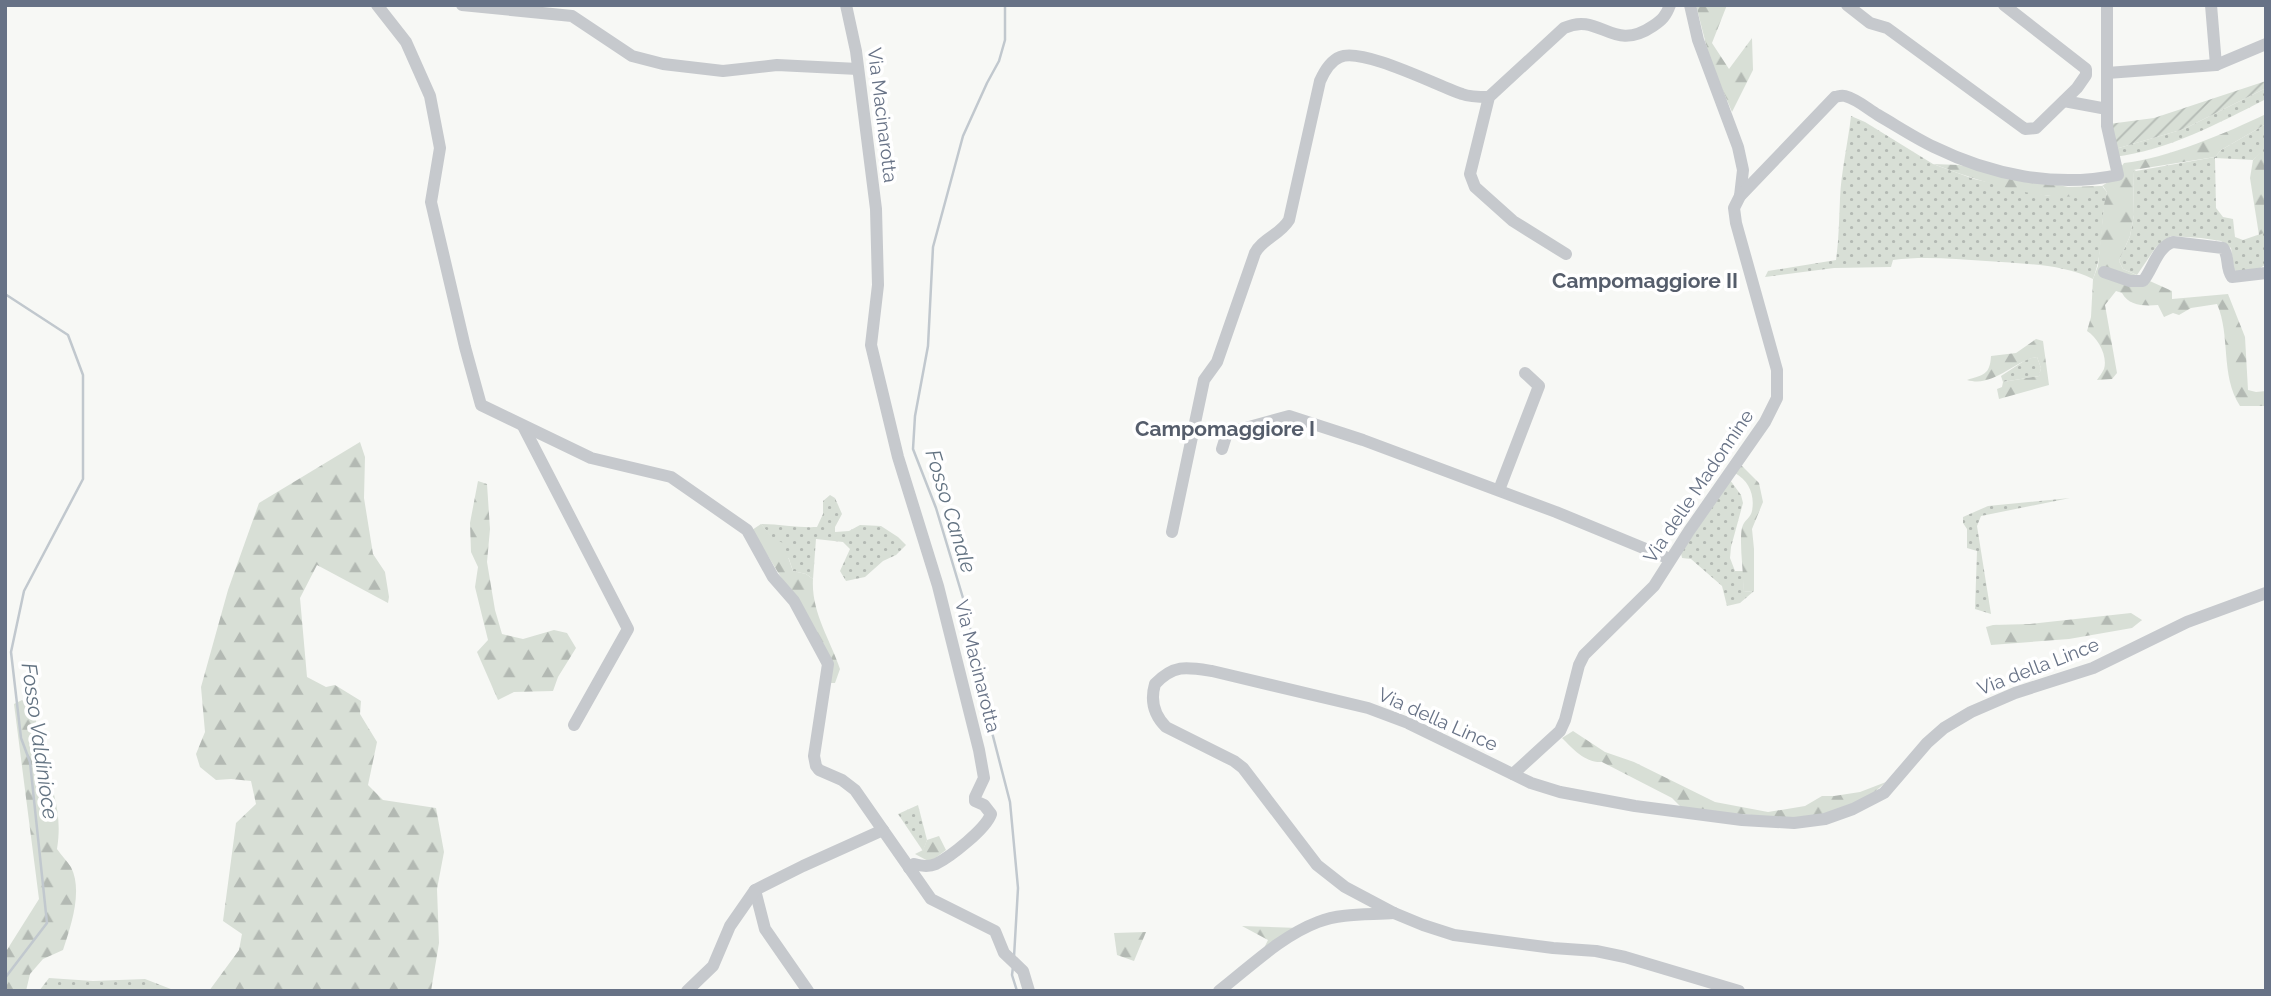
<svg xmlns="http://www.w3.org/2000/svg" width="2271" height="996" font-family="Raleway,sans-serif">
  <defs>
    <pattern id="grass-dots" width="8" height="8" patternUnits="userSpaceOnUse" patternTransform="scale(1.75)"><rect width="8" height="8" fill="#d8dfd6"/><path d="M2 2h.1M6 6h.1" fill="none" stroke="#b3b9b3" stroke-width="1.8" stroke-linecap="round"/></pattern>
    <pattern id="forest-firs" width="22" height="20" patternUnits="userSpaceOnUse" patternTransform="scale(1.75)"><rect width="22" height="20" fill="#d8dfd6"/><path d="M5 1l3.5 6h-7zM16 11l3.5 6h-7z" fill="#b3b9b3"/></pattern>
    <pattern id="garden-furrows" width="10" height="10" patternUnits="userSpaceOnUse" patternTransform="scale(1.75)"><rect width="10" height="10" fill="#d8dfd6"/><path d="M-1 1l2-2M0 10L10 0M9 11l2-2" fill="none" stroke="#b3b9b3"/></pattern>
  </defs>
  <rect width="100%" height="100%" fill="#f7f8f5"/>
  <!-- grass -->
  <g fill="url(#grass-dots)">
    <path d="M2266 88V99C2217 124 2169 150 2114 157L2112 150 2184 129Z"/>
    <path d="M1851 116 1865 122 1933 164 1974 179 2049 196 2102 186 2107 192C2100 221 2104 251 2093 279 2061 263 2021 264 1986 261 1955 259 1924 256 1893 260L1891 267 1834 268 1765 277 1768 271 1836 260C1839 239 1839 219 1840 199 1841 172 1848 143 1851 116Z"/>
    <path d="M2266 124V154L2261 152 2253 160 2215 158 2216 208 2223 217 2233 219 2235 237 2243 240 2266 232V264L2259 269 2237 272 2234 269 2231 248 2221 241 2201 238 2171 236 2156 247 2137 275 2123 269 2119 261 2130 236 2134 215 2133 169 2136 171 2215 157 2221 150Z"/>
    <path d="M2037 357 2041 368 2039 376 2003 382 2001 376 2027 359Z"/>
    <path d="M1730 480 1741 495 1743 503 1731 547 1730 558 1735 571H1744L1743 592 1754 591 1740 603 1727 606 1722 586 1691 559 1682 558 1681 553Z"/>
    <path d="M830 495 835 498 842 514 835 527V532L849 531 860 525 881 526 898 537 906 545 896 555 883 561 865 577 846 581 840 571 850 549 843 542 816 539 813 579 806 574 793 571 789 559 761 524C780 524 798 528 817 527L823 514V501Z"/>
    <path d="M2070 498 1981 516 1977 526 1991 614 1975 609 1977 551 1967 548V529L1963 523V517L1988 506Z"/>
    <path d="M918 805 927 840 923 851 898 814Z"/>
    <path d="M49 978 93 981 145 979 176 991H39Z"/>
  </g>
  <!-- forest -->
  <g fill="url(#forest-firs)">
    <path d="M1696 5H1727L1712 43 1729 69 1752 38 1753 70 1732 112 1710 60Z"/>
    <path d="M2266 114V124L2221 150 2215 157 2133 170 2134 215 2130 236 2119 261 2123 269 2172 291V299L2228 294 2245 337 2248 390 2256 392 2266 391V406H2240C2220 375 2231 336 2217 304L2191 308 2179 315 2173 313 2164 317 2158 305C2144 306 2129 306 2122 293L2116 291 2105 305 2117 373 2112 379 2097 380C2099 377 2102 373 2104 369 2108 356 2098 338 2087 331L2091 317 2093 279 2098 266 2104 205 2107 192 2103 186C2098 189 2093 193 2088 194 2045 205 1974 179 1933 164L1959 165 2068 187 2102 186 2111 180 2124 163C2165 159 2229 132 2266 114Z"/>
    <path d="M2261 151 2266 154V232L2259 235 2250 178 2253 160Z"/>
    <path d="M2036 339 2043 341 2049 385 1999 399 1997 389 2002 387 2003 382 2039 376 2041 368 2037 357C2013 361 1994 388 1967 380 1983 375 1990 375 1991 356L2016 353Z"/>
    <path d="M360 442 365 457 364 498 373 554 385 572 389 597 388 603 317 565 300 598 307 677 326 687 335 685 361 701 360 714 377 742 368 785 383 800 436 808 444 852 437 889 439 943 431 991H209L239 950 242 934 223 921 236 823 256 804 251 781 231 779 216 780 200 767 196 754 205 732 201 687 228 590 259 503Z"/>
    <path d="M1740 464 1759 483 1763 502 1752 529 1754 549V591L1743 592C1744 575 1741 559 1741 542 1741 537 1741 529 1743 525 1745 520 1751 517 1752 511 1755 495 1749 481 1735 473Z"/>
    <path d="M478 481 487 484 490 529 487 562 495 610 502 634 523 639 554 630 567 633 576 648 558 677 553 691 514 692 498 700 477 652 488 640 475 587 478 567 471 552 470 523Z"/>
    <path d="M761 524 773 538 783 543 793 571 806 574 813 579C811 612 830 639 840 669L835 683H830L787 587 752 530Z"/>
    <path d="M2131 613 2142 620 2132 628 2069 639 1991 645 1986 627 1993 625 2030 624Z"/>
    <path d="M22 700C41 714 36 734 42 754 52 789 63 812 57 849 61 855 67 861 71 867 83 891 71 926 63 950L43 959 30 974 26 991H5V953L39 899 14 704Z"/>
    <path d="M1573 731 1605 752 1634 762 1715 802 1768 812 1805 806 1822 796H1834L1860 792 1886 782 1871 795 1837 811 1796 819 1683 809 1672 798 1602 762C1585 763 1573 749 1562 738Z"/>
    <path d="M939 836 946 850 930 862 915 854 923 850 927 840Z"/>
    <path d="M1242 926 1299 928 1262 952 1268 940Z"/>
    <path d="M1146 932 1134 961 1117 955 1114 933Z"/>
  </g>
  <!-- garden -->
  <path fill="url(#garden-furrows)" d="M2266 81V88L2184 129 2112 150 2109 124 2154 118Z"/>
  <g fill="none" stroke-linecap="round" stroke-linejoin="round">
    <!-- stream -->
    <g stroke="#c1c8ce" stroke-width="2.5">
      <path d="M1005 5V40L999 61 987 83 963 136 933 247 928 346 915 416 913 449 936 508 966 608 986 709 1010 802 1018 888 1014 957"/>
      <path d="M5 294 68 335 83 375V479L24 591 11 652 21 738 30 762 47 923 5 978"/>
      <path d="M1013 967 1012 975 1017 991"/>
    </g>
    <!-- minor -->
    <g stroke="#c6c9cd" stroke-width="12">
      <path d="M377 5 406 42 430 96 440 148 431 202 465 347 481 405 591 458 671 477 747 530 773 577 794 601 828 664 814 756 816 766 819 770 842 780 855 790 931 899 995 931 1004 953 1023 971 1029 991"/>
      <path d="M462 5 572 16 632 56 663 64 723 71 777 65 858 69"/>
      <path d="M846 5 856 51 876 209 878 285 871 345 898 457 938 586 979 750 984 778 975 797V801L984 805 991 814C986 829 950 857 936 864 929 867 921 866 914 864L909 868"/>
      <path d="M1690 5 1698 40 1738 147 1743 170 1740 196"/>
      <path d="M1847 5 1870 23 1887 28 2025 129 2036 128 2077 88 2086 75V69L2004 5"/>
      <path d="M2211 5 2216 65"/>
      <path d="M2107 73 2216 65 2266 44"/>
      <path d="M2064 101 2107 109"/>
      <path d="M1566 254 1513 221 1475 187 1470 174 1489 97 1564 28C1600 11 1612 54 1653 26 1662 20 1666 16 1670 5"/>
      <path d="M2104 272 2130 281H2143C2153 269 2157 247 2173 242L2223 248C2230 257 2225 268 2232 277L2266 273"/>
      <path d="M523 426 628 629 574 725"/>
      <path d="M1222 449 1227 433 1289 416 1363 440 1556 512 1670 559"/>
      <path d="M1499 490 1539 386 1525 373"/>
      <path d="M1172 532 1204 380 1217 362 1255 253C1262 239 1280 235 1289 220L1320 81C1324 72 1330 61 1340 57 1362 47 1438 86 1462 94 1470 97 1480 97 1489 97"/>
      <path d="M1513 774 1560 731 1565 720 1579 665 1584 655 1654 586 1689 531 1765 422 1777 398V370L1736 223 1734 208 1740 196 1835 97C1840 96 1841 95 1845 96 1857 99 1868 109 1878 115 1897 126 1915 138 1934 147 1991 175 2056 188 2118 175L2107 126V5"/>
      <path d="M755 890 765 929 808 991"/>
      <path d="M687 991 713 966 730 926 755 890 803 866 883 830"/>
      <path d="M1219 991C1250 967 1281 936 1318 922 1341 913 1369 915 1394 913"/>
      <path d="M1739 991 1625 957 1596 951 1553 948 1454 935 1423 925 1394 913 1345 887 1317 865 1243 768 1234 761 1166 727C1154 715 1150 701 1155 684 1174 664 1187 667 1212 671L1368 708 1408 723 1531 783 1560 792 1635 806 1742 820 1794 823 1825 819 1853 809 1884 793 1927 743 1944 728 1971 712 2015 693 2093 668 2187 622 2266 593"/>
    </g>
  </g>
  <g text-anchor="middle" dominant-baseline="central" stroke-width="7" stroke-linejoin="round" paint-order="stroke">
    <!-- street labels -->
    <g font-size="19" fill="#677286" stroke="#fff">
      <text transform="translate(883 115) rotate(83)">Via Macinarotta</text>
      <text transform="translate(1698 486) rotate(-56)">Via delle Madonnine</text>
      <text transform="translate(978 666) rotate(76)">Via Macinarotta</text>
      <text transform="translate(2038 666) rotate(-21)">Via della Lince</text>
      <text transform="translate(1438 719) rotate(24)">Via della Lince</text>
    </g>
    <!-- neighbourhood labels -->
    <g font-size="21" font-weight="bold" fill="#555d6b" stroke="#fff">
      <text x="1645" y="280">Campomaggiore II</text>
      <text x="1225" y="428">Campomaggiore I</text>
    </g>
    <!-- water labels -->
    <g font-size="21" font-style="italic" fill="#637382" stroke="#fff">
      <text transform="translate(951 511) rotate(73)">Fosso Canale</text>
      <text transform="translate(40 741) rotate(82)">Fosso Valdinioce</text>
    </g>
  </g>
  <!-- border -->
  <rect width="2271" height="996" fill="none" stroke="#677286" stroke-width="14"/>
</svg>
